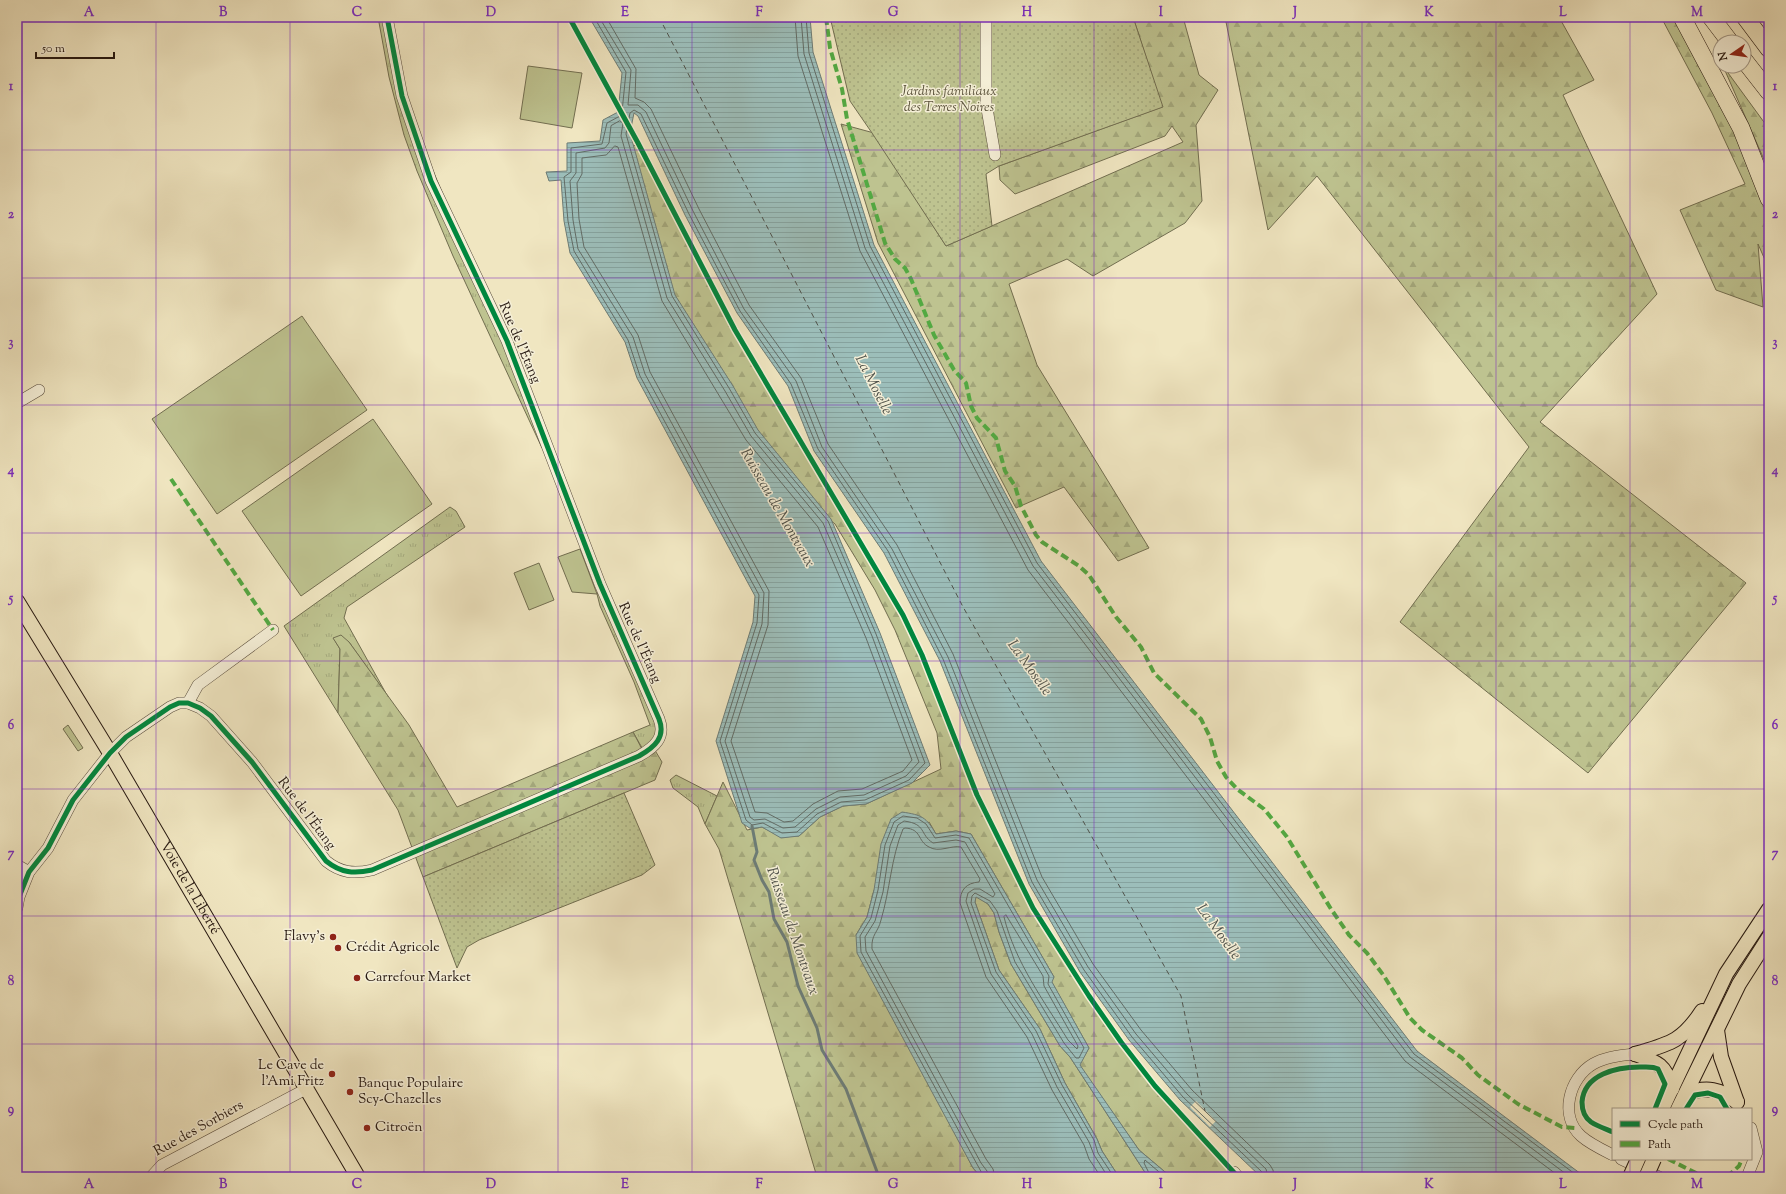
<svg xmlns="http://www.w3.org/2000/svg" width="1786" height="1194" font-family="'Sorts Mill Goudy',serif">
  <defs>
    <pattern id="grass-tufts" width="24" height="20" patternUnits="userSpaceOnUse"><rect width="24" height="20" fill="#bec390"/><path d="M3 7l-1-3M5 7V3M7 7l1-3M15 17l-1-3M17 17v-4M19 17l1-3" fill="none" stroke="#a3a77b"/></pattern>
    <pattern id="forest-firs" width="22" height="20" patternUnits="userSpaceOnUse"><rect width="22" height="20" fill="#bec390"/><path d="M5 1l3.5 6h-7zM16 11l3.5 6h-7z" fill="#a3a77b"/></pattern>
    <pattern id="garden-dots" width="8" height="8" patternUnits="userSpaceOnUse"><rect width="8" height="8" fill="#bec390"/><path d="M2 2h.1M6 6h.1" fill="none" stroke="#a3a77b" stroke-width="1.8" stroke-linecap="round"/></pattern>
    <pattern id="water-rules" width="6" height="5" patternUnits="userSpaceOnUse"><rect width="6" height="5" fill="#9cbeba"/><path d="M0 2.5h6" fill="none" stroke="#86a39f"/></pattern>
  </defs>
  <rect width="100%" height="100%" fill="#f0e6c1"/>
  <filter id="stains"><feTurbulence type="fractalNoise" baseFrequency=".005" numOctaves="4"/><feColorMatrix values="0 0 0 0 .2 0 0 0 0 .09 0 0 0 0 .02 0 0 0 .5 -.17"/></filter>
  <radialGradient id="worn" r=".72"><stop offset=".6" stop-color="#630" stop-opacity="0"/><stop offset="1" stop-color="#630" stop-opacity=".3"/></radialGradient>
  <!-- grass -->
  <g fill="url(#grass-tufts)" stroke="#726e50">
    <path d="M378 17H387L402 96 547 445 542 448 453 256 417 171 404 135 389 77Z"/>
    <path d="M450 507 456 511 465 527 347 607 344 618 388 697 349 642 334 639 340 649 338 713 284 626Z"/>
    <path d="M603 591 662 727 645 753 633 732 650 725 634 682 600 606 597 594Z"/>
    <path d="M676 775 717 796 705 824 698 807 673 788 670 780Z"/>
  </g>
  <!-- forest -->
  <g fill="url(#forest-firs)" stroke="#726e50">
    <path d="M1133 17H1183L1199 75 1218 90 1196 125 1202 201 1185 223 1093 276 1067 259 1009 284 1037 365 1149 548 1118 561 1064 487 1016 508 878 243 841 124 874 133 946 246 1183 142 1172 126 1165 136 1015 194 1000 180 999 166 1162 107Z"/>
    <path d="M1225 17H1559L1594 80 1563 95 1657 294 1540 422 1746 583 1588 773 1400 622 1529 447 1317 176 1268 230Z"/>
    <path d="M1661 17H1674L1733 124 1769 220V269L1758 244 1763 307 1716 290 1680 210 1745 184 1712 113Z"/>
    <path d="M1723 66 1769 129V171Z"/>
    <path d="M638 143 735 330 903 615 922 655 977 795 1033 908 1089 996 1121 1042 1155 1086 1234 1172 1235 1177H1171L1139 1150 1079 1065 1089 1048 1051 981 1054 977 971 834 956 831 936 834 929 822 874 890 867 917 856 935 973 1168 981 1177H817L719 849 705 824 723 782 747 830 762 827 781 837 799 836 820 817 843 806 866 804 941 769 937 733 895 630 875 590 835 524 759 459 667 329 631 148Z"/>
    <path d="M341 635 349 642 409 725 457 807 633 732 644 753 653 747 662 762 655 780 423 877 398 810 338 713 340 649 333 638Z"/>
    <path d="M976 896 988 904 994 913 999 932 1011 964 1060 1046 1070 1057 1148 1177H1119L1102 1151 1097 1139 1065 1083 1040 1029 999 970 975 902Z"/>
  </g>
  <!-- garden -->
  <g fill="url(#garden-dots)" stroke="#726e50">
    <path d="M830 17H1133L1163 107 999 166 986 174 992 226 946 246 872 133 850 101Z"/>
    <path d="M624 793 655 865 642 875 479 940 467 947 457 968 423 877Z"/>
  </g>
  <!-- pitch -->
  <g fill="#bec390" stroke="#726e50">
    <path d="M528 66 582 73 572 128 520 119Z"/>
    <path d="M302 316 367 410 217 514 152 419Z"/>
    <path d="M373 419 432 504 301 596 242 511Z"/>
    <path d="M580 549 597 594 572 592 558 557Z"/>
    <path d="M539 563 554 600 529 610 514 573Z"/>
    <path d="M68 725 83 748 78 751 63 729Z"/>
  </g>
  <!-- water -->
  <g fill="url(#water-rules)" stroke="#6d7c76">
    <path d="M589 17H810L813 52 874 245 1041 561 1417 1051 1585 1177H1261L1180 1100 1129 1040 1080 972 1029 884 940 661 884 553 814 451 788 386 737 313 685 215 638 116 634 113 630 133 675 295 733 386 758 430 831 519 880 633 930 765 912 783 866 804 843 806 820 817 799 836 781 838 762 827 751 829 742 823 716 741 753 622 755 596 637 378 625 342 570 253 564 221 561 180 549 181 546 172 567 171V143L600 141 603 120 618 112 622 73Z"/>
    <path d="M902 812C922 815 926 817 936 834L956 831 971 834 1054 977 1052 982 1089 1048 1080 1065 1139 1150 1171 1177H1148L1070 1057 1060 1046 1011 964 999 932 994 913 988 904 976 897 975 902 999 970 1040 1029 1065 1083 1097 1139 1102 1151 1119 1177H981L973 1168 857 953 856 935 867 917 874 890 881 844 891 819Z"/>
  </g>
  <!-- pier -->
  <path fill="#f0e6c1" d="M1196 1101 1216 1121 1210 1127 1190 1107Z"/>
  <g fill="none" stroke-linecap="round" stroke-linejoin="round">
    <!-- shore -->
    <g stroke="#626c66" stroke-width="1">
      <path d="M594 17 626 72 622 112 620 116 607 123 602 144 571 148V172L564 177 568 221 574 251 628 340 640 376 759 595 757 623 720 741 746 820 752 825 763 823 782 833 797 832 817 814 841 802 865 800 909 780 925 763 876 634 828 521 755 433 729 388 672 296 626 134 630 113 634 110 641 114 689 214 740 311 791 384 818 449 888 551 943 659 1032 882 1084 970 1132 1037 1183 1097 1262 1172 1263 1177"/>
      <path d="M599 17 631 70 628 105H638L646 112 693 211 744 309 796 381 822 447 892 549 948 657 1037 880 1088 967 1136 1034 1187 1094 1266 1169 1268 1177"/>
      <path d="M606 17 636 69 635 98 644 102 651 109 699 209 749 305 801 378 828 444 897 545 953 654 1042 877 1093 964 1141 1030 1192 1090 1270 1165 1273 1170 1274 1177"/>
      <path d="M795 17 798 56 860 251 1028 570 1405 1061 1560 1177"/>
      <path d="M801 17 804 54 865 248 1033 566 1410 1057 1570 1177"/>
      <path d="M806 17 809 53 870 246 1037 563 1414 1054 1579 1177"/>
      <path d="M620 121 623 123 621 136 667 298 725 391 751 436 823 523 872 636 919 762 906 776 864 795 840 797 816 809 795 827 783 828 765 819 754 820 750 817 725 741 762 624 764 593 645 374 633 337 578 249 573 220 570 181 576 173V153L605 148 609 143 611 126Z"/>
      <path d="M615 146 618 147 662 301 746 440 818 527 866 638 912 760 903 771 862 789 838 791 813 804 793 821 784 822 767 813 755 812 731 741 768 625 769 591 650 372 638 335 584 247 579 219 577 183 582 174V158L606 155Z"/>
      <path d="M1006 915 1043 976 1044 986 1078 1046 1077 1049 1068 1040C1044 1001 1015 962 1004 917Z"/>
      <path d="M984 1177 861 952 860 936 871 918 878 890 885 845 894 822 903 816 917 818 926 824 935 838 956 835 969 838 1049 976 1048 984 1084 1048 1079 1058H1076L1064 1043 1015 962 997 911 990 901 975 893 972 896 971 903 996 972 1036 1031 1062 1085 1094 1140 1098 1153 1114 1177"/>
      <path d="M989 1177 987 1171 981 1163 866 951 865 937 875 921 883 892 890 846 898 825 904 821C927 824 919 834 933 843L956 840 965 842 995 894 993 897 980 889H974L968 893 966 901 991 974 1032 1034 1057 1087 1089 1142 1094 1155 1108 1177"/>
      <path d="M995 1177 993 1169 986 1159 872 949C871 934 878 933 881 920 890 890 891 858 903 829L905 828C922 829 917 841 929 847 939 853 951 845 961 847L980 879 979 882C966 883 960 890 960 903L986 977 1027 1037 1052 1090 1084 1145 1089 1159 1101 1177"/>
      <path d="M1151 1177 1144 1163 1145 1160 1165 1177"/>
    </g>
    <!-- stream -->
    <path stroke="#6d7c76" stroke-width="3" d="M752 826 757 852 754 860 762 880 769 892 774 919 787 942 798 986 817 1028 822 1050 846 1089 879 1177"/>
    <!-- ferry -->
    <path stroke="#50534c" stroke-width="1" stroke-dasharray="5 4" stroke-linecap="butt" d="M659 17 962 605 1181 996 1205 1111"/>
    <!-- minor casing -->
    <g stroke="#594c3d" stroke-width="12">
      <g id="minor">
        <path d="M986 17V103L995 155"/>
        <path d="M17 403 39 390"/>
        <path d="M188 703 198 685 273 630"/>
        <path d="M17 865 29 872"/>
        <path d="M17 908 19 897 29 872 48 848 73 800 110 753 126 737 170 707 179 703H188L200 708 211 716 252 762 326 861C341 873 354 874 372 870L639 756C655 747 666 737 659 719L600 584 507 341 431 181 402 96 387 17"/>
        <path d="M1613 1155C1603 1150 1590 1144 1581 1136 1559 1116 1569 1078 1593 1064 1605 1057 1621 1055 1635 1054"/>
        <path d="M1621 1159 1659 1177"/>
        <path d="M1234 1172 1238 1177"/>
        <path d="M151 1177 162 1165 306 1089"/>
        <path d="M1747 1177 1757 1152 1751 1128"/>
      </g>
    </g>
    <!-- major casing -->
    <g stroke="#271911" stroke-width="16">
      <g id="major">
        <path id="s1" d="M17 601 110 753 358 1177"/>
        <path d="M1717 1030 1721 1057 1737 1102"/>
        <path d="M1635 1054C1669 1044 1682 1042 1702 1011"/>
        <path d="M1635 1054C1657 1062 1666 1065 1672 1089"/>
        <path d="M1686 1094C1706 1086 1721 1089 1737 1102"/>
        <path d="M1662 1109 1726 974 1769 909"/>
        <path d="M1678 1109 1739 984 1769 937"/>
      </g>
    </g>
    <!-- highway casing -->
    <g stroke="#271911" stroke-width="18">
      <g id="highway">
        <path d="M1682 17 1741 128 1769 199"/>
        <path d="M1711 17 1730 42"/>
        <path d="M1745 17 1769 49"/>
        <path d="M1744 60 1769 92"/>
      </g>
    </g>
    <!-- minor -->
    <use href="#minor" stroke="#f5efd7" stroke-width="11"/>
    <!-- major -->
    <use href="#major" stroke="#f0e6c1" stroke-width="14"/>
    <!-- highway -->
    <use href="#highway" stroke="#f0e6c1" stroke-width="17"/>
    <!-- major-bridge casing -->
    <g stroke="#271911" stroke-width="16" stroke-linecap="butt">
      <g id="major-bridge">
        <path d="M1630 1177 1638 1159"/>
        <path d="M1646 1177 1654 1159"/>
      </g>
    </g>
    <!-- major-bridge -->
    <use href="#major-bridge" stroke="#f0e6c1" stroke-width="14"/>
    <!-- quiet -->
    <g stroke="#53a942" stroke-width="4" stroke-dasharray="8 4" stroke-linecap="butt">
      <path d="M826 17 830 48 842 89 847 119 885 243 895 259 905 268 911 279 934 335 954 370 966 383 971 406 977 418 996 438 1005 471 1015 486 1021 506 1036 535 1042 542 1079 566 1089 575 1116 617 1141 647 1154 673 1201 719 1210 737 1217 761 1226 777 1237 789 1264 809 1287 837 1331 909 1349 935 1367 953 1384 976 1410 1018 1422 1030 1462 1058 1478 1075 1518 1104 1562 1127 1575 1128"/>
      <path d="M171 479 273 630"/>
      <path d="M1668 1159 1704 1177"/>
      <path d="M1727 1177 1739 1166 1742 1159"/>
    </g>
    <!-- cycleway casing -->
    <g stroke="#f5efd7" stroke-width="8">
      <g id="cycleway">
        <path d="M569 17 638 143 735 330 903 615 922 655 977 795 1033 908 1089 996 1121 1042 1155 1086 1238 1177"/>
        <path d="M17 908 19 897 29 872 48 848 73 800 110 753 126 737 170 707 179 703H188L200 708 211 716 252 762 326 861C341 873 354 874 372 870L639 756C655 747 666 737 659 719L600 584 507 341 431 181 402 96 387 17"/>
        <path d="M1686 1109 1695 1095 1708 1093 1720 1097 1727 1109"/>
        <path d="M1613 1132C1606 1129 1597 1126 1591 1122 1584 1117 1582 1110 1582 1102 1584 1074 1617 1067 1640 1067 1646 1067 1653 1066 1658 1069L1665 1084 1655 1109"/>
      </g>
    </g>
    <!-- cycleway -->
    <use href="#cycleway" stroke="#00873e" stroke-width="5"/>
  </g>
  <!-- grid -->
  <path fill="none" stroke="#7b2cbf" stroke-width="1" stroke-opacity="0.55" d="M156 17V1177M290 17V1177M424 17V1177M558 17V1177M692 17V1177M826 17V1177M960 17V1177M1094 17V1177M1228 17V1177M1362 17V1177M1496 17V1177M1630 17V1109M17 150H1769M17 278H1769M17 405H1769M17 533H1769M17 661H1769M17 789H1769M17 916H1769M17 1044H1769M1630 1159V1177"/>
  <!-- markers -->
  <g fill="#8f2418" stroke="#f5efd7" stroke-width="1.5">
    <circle cx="333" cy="937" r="4"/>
    <circle cx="338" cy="948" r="4"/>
    <circle cx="357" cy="978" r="4"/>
    <circle cx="332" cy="1074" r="4"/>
    <circle cx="350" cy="1092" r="4"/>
    <circle cx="367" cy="1128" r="4"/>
  </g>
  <g text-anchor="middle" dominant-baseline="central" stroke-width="3" stroke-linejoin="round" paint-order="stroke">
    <!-- park labels -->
    <g font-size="14" font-style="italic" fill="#5c543d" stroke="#f5efd7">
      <text x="949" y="92">Jardins familiaux<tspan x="949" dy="16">des Terres Noires</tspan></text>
    </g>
    <!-- street labels -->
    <g font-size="14" fill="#271911" stroke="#f5efd7">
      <text transform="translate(519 343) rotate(67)">Rue de l'Étang</text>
      <text transform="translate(639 643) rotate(66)">Rue de l'Étang</text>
      <text transform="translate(306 814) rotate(53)">Rue de l'Étang</text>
      <text stroke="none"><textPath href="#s1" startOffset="335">Voie de la Liberté</textPath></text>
      <text transform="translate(199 1129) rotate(-29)">Rue des Sorbiers</text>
    </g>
    <!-- poi labels -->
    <g font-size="14" fill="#271911" stroke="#f5efd7" text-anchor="start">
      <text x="325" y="937" text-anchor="end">Flavy's</text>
      <text x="346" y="948">Crédit Agricole</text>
      <text x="365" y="978">Carrefour Market</text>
      <text x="324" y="1066" text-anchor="end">Le Cave de<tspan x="324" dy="16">l'Ami Fritz</tspan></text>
      <text x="358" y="1084">Banque Populaire<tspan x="358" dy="16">Scy-Chazelles</tspan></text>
      <text x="375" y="1128">Citroën</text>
    </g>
    <!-- water labels -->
    <g font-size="15" font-style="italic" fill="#50534c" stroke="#f5efd7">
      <text transform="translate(873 385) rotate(63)">La Moselle</text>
      <text transform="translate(777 508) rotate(60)">Ruisseau de Montvaux</text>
      <text transform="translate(1029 668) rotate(54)">La Moselle</text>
      <text transform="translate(792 931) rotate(71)">Ruisseau de Montvaux</text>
      <text transform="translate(1218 932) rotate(54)">La Moselle</text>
    </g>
  </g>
  <!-- margin -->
  <rect width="1786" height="1194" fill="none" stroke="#f0e6c1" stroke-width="44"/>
  <!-- legend -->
  <rect x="1612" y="1108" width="140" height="52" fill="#f5efd7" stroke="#a39988"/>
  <rect x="1620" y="1121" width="20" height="6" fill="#00873e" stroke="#a39988"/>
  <text x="1648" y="1128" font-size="12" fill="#271911">Cycle path</text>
  <rect x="1620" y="1141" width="20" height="6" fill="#53a942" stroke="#a39988"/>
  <text x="1648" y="1148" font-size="12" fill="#271911">Path</text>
  <!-- north arrow -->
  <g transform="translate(1732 54) rotate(257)"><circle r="19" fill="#f5efd7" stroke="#a39988"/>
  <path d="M0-3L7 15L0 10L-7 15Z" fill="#8f2418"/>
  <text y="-6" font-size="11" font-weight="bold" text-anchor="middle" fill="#271911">N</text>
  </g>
  <!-- scale -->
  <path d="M36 52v6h78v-6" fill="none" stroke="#271911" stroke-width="2"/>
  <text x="42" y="52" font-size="12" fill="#271911" stroke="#f5efd7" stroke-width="3" paint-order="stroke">50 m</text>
  <rect x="22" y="22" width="1742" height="1150" fill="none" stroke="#7b2cbf" stroke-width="1.5"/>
  <g font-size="13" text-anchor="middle" font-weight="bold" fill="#7b2cbf">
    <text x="89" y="16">A</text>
    <text x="223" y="16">B</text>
    <text x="357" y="16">C</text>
    <text x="491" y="16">D</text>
    <text x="625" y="16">E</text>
    <text x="759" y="16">F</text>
    <text x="893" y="16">G</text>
    <text x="1027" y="16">H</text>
    <text x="1161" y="16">I</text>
    <text x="1295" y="16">J</text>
    <text x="1429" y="16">K</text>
    <text x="1563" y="16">L</text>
    <text x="1697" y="16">M</text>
    <text x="11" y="90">1</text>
    <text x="1775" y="90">1</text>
    <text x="11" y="218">2</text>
    <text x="1775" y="218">2</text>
    <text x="11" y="346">3</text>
    <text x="1775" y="346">3</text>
    <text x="11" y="474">4</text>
    <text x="1775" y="474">4</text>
    <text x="11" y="602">5</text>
    <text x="1775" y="602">5</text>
    <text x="11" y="729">6</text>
    <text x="1775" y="729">6</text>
    <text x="11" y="857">7</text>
    <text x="1775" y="857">7</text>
    <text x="11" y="985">8</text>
    <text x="1775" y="985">8</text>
    <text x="11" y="1113">9</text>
    <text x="1775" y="1113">9</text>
    <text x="89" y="1188">A</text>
    <text x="223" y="1188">B</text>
    <text x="357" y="1188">C</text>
    <text x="491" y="1188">D</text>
    <text x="625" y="1188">E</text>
    <text x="759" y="1188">F</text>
    <text x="893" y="1188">G</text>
    <text x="1027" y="1188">H</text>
    <text x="1161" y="1188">I</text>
    <text x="1295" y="1188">J</text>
    <text x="1429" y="1188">K</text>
    <text x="1563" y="1188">L</text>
    <text x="1697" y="1188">M</text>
  </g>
  <rect width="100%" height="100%" filter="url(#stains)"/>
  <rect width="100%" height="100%" fill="url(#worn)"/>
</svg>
